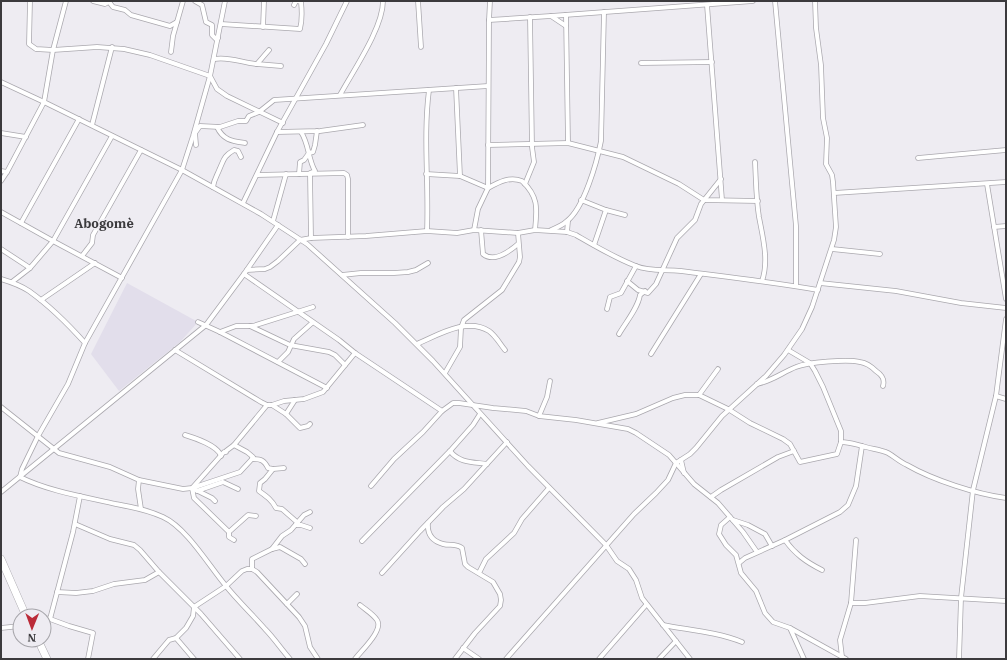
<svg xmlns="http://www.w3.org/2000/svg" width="1007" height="660" font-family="'IBM Plex Serif',serif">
  <rect width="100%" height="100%" fill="#eeecf2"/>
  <!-- built -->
  <path fill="#e2deeb" d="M127 283 198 322 180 342 119 391 91 354Z"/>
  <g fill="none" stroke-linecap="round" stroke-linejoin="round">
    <!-- minor casing -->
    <g stroke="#aaa8ae" stroke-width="5.5">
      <g id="minor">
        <path d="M30 1 29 44 36 49 53 50 97 47 124 49 150 55 210 76 217 89 227 96 283 123"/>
        <path d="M93 1 105 4 110 1"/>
        <path d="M195 1 202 5 206 22 212 25V35L216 39 218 38"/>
        <path d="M225 1 210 76 193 136 182 170 85 343 68 384 38 436 22 469 20 477C48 491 85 497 116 504 132 507 148 510 163 517 187 528 209 566 226 586 238 601 252 614 265 629 274 638 281 649 290 659"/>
        <path d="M418 1 421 47"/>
        <path d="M775 1 796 226V286"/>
        <path d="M109 2 113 7 125 10 131 15 170 26 177 22"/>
        <path d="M294 5 296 1"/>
        <path d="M707 5 722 200"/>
        <path d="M566 15 568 143"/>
        <path d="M551 16 753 1"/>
        <path d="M489 20 551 16 566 26"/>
        <path d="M221 24 300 29C302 21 302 11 301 2L298 1"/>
        <path d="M263 27 264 1"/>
        <path d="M171 52 173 36 183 1"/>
        <path d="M214 59C229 56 242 63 257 64L269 50"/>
        <path d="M641 63 712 62"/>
        <path d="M257 64 281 66"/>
        <path d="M1 82 44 102 182 170 261 214 307 244 395 323 433 361 528 466 606 545 617 561 629 569 636 580 642 598 690 659"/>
        <path d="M456 88 460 176"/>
        <path d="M340 95C353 71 383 28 383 1"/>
        <path d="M92 125 112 47"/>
        <path d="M217 127C223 140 232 141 245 143"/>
        <path d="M277 132 320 131 363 125"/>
        <path d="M301 132C309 144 308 159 315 171L310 173 311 238"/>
        <path d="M1 133 26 137"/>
        <path d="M196 145 195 133 200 126 220 127 238 121H246L249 116 259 112 274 100 488 86"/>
        <path d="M488 145 568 143 623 157 679 184 704 200 758 201"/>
        <path d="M918 158 1006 150"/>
        <path d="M755 162C756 180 756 199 759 217 763 238 769 261 762 281"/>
        <path d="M1 171 7 172"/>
        <path d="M299 174 300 162 304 160 309 153 313 152 315 145 317 131"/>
        <path d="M426 174 460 176 488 188 489 20 490 1"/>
        <path d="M257 175 344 173 347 175 348 179V237"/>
        <path d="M1 181 7 172 44 102 53 50 66 1"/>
        <path d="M525 184 534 162 532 147 530 17"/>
        <path d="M987 184 1006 299"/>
        <path d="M213 187C214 179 217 176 220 168 224 159 224 156 234 150L238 151 241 157"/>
        <path d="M834 193 1006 182"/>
        <path d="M581 200 606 210 625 215"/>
        <path d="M243 203 277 132 326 44 347 1"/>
        <path d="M1 212 53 241 122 278"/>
        <path d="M273 221 286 174"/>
        <path d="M21 223 79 119"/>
        <path d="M994 227 1006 226"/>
        <path d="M474 230 478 209 488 188C499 182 510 176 522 181 539 197 537 209 535 230"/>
        <path d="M481 230 483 254C494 263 510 251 518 244"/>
        <path d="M551 230C556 228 563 225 567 221 584 208 597 162 601 141L604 12"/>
        <path d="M427 231C429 184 423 137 429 90"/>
        <path d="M567 232 568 221"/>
        <path d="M594 245 606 210"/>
        <path d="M1 249 30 268"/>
        <path d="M832 249 880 254"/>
        <path d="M82 256 92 243 93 235 141 150"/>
        <path d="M247 270 265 269 270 267 278 261 300 240 311 238 366 236 427 231 457 233 474 230 518 233 535 230 567 232 576 235C595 246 615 258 636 266 650 272 666 269 681 271 727 277 772 282 818 290"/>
        <path d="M244 274 339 340 355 353 442 411"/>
        <path d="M342 275 361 273H394L408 272 416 270 428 263"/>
        <path d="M1 279C11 282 20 285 29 291 50 306 68 324 85 343"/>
        <path d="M627 281 638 290 648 293 656 284 677 238 695 220 701 204 721 179"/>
        <path d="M12 282 30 268 53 241 112 136"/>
        <path d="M820 283 896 291 961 303 1006 308"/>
        <path d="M41 300 95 263"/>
        <path d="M607 309 610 297 621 293 636 266"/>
        <path d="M198 322 220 332 327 388"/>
        <path d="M250 326 290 345 329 352 335 355 345 365"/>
        <path d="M220 332 236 326H253L313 307"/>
        <path d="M619 334C626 322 638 308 640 295L645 291"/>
        <path d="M417 344C438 335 467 317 489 331 496 336 500 344 505 350"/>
        <path d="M175 350 261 402 267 405H272L284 401 304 399 323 392 355 353"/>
        <path d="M788 350 810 363 815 371 823 387 841 431V442C849 442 854 444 862 446 871 449 880 449 888 453 895 457 900 462 907 465 933 480 976 494 1006 498"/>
        <path d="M651 354 701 274"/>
        <path d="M278 362 288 352 294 339 312 323"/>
        <path d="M445 373 460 347 461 328 464 320 502 290 519 262 520 257 518 233"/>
        <path d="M757 384C772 381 783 372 796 367 808 362 848 359 860 362 867 363 872 367 876 371 882 375 885 379 883 386"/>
        <path d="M699 395 718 369"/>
        <path d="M996 396 1006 399"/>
        <path d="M272 405 286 414 295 400"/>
        <path d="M1 407 59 453 110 467 139 480 183 489 192 488 240 472 252 459"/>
        <path d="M286 414 300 428 308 426 310 424"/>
        <path d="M539 416 547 397 550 381"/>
        <path d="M598 423 636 414 673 398 685 395H699L728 409 750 423 783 439 790 444 800 462 837 454 841 442"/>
        <path d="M185 435C195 438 218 446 221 456"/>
        <path d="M450 451C459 463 473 462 487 464"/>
        <path d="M252 459C261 459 264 460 268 468L273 469 265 479 260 483 259 491C266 496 272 500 276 508L282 509 298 523"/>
        <path d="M252 459 253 457 247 452 234 445 267 405"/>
        <path d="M681 460 684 473"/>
        <path d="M273 469 284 468"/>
        <path d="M139 480 138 489 141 509"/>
        <path d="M371 486 394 459 423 432 442 411 453 403H459L493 408 526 411 539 416 576 420 628 429 636 433 669 455 694 484 718 503 743 532 757 552"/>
        <path d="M193 487 224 452H226V451L234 445"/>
        <path d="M197 491 223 482 238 489"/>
        <path d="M1 492 206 325 244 274 278 225"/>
        <path d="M711 497 721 490 778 457 794 451"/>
        <path d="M215 501 212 498 192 488 194 498 229 532 248 515 256 516"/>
        <path d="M730 517 721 525 719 534 726 545 736 555 741 573 756 591 765 613 773 622 790 628 846 659"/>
        <path d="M733 520 748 525 765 534 772 546"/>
        <path d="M428 523C427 534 432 541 443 544 450 546 455 543 462 548L465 564 468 567 493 582 500 594 501 600 500 606 475 633 455 659"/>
        <path d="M75 524 110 539 134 545 140 550 159 572 201 614 240 659"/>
        <path d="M296 525H301L310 528"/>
        <path d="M229 532V537L234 540"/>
        <path d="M785 540C795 554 806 562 822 570"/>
        <path d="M362 541 450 451 473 425 480 414"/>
        <path d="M272 549 282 536 291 530 304 515 310 512"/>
        <path d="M739 563 745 558 785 540 840 512 848 505 856 486 862 446"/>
        <path d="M252 569V559L272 549 280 547 301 559 305 564"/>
        <path d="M382 573 420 531 443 507 464 489 507 442"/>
        <path d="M479 573 486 559 514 533 522 519 549 488"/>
        <path d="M57 592 76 593 93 591 114 584 145 580 159 572"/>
        <path d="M851 603H865L920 596 1006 601"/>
        <path d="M287 604 297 594"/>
        <path d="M44 618 50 619 69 626 93 633 88 659"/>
        <path d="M50 619 73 532 80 496"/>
        <path d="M663 625C689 630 717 632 742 642"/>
        <path d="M1 628 20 626"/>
        <path d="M790 628 804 659"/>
        <path d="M176 638 194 659"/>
        <path d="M463 648 479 659"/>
        <path d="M842 657 840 640 851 603 856 540"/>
        <path d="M153 659 169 640 176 638 186 628 193 616 194 607 226 586 242 571 247 569H252L257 572 299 617 305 626 310 647 318 659"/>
        <path d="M355 659C361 651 384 630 377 620 373 614 366 610 360 605"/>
        <path d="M506 659 634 514 656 493 668 480 676 463 690 454 696 448 722 416 766 376 784 355 802 329 812 307 834 240 836 227 833 182 832 175 826 164 827 138 823 118 821 65 816 28 815 1"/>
        <path d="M599 659 646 605"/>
        <path d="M659 659 676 641"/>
        <path d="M959 659 961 598 973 490 996 396 1006 319"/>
      </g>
    </g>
    <!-- primary casing -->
    <g stroke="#aaa8ae" stroke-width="8">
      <g id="primary">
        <path d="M1 559 26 616"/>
        <path d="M38 640 47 659"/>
      </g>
    </g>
    <!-- minor -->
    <use href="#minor" stroke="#fff" stroke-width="4"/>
    <!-- primary -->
    <use href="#primary" stroke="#fff" stroke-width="7"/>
  </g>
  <g text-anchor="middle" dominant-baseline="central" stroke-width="3" stroke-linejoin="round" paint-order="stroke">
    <!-- quarter labels -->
    <g font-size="13" font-weight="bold" fill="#3b3a3d" stroke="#eeecf2">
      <text x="104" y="223">Abogomè</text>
    </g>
  </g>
  <!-- border -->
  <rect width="1007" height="660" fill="none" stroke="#3b3a3d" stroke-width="4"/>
  <!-- north arrow -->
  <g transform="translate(32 628) rotate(181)"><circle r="19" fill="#eeecf2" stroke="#a6a5aa"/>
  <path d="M0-3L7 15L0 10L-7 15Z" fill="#bb2b38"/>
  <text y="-6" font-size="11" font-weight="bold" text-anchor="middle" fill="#3b3a3d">N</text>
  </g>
</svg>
